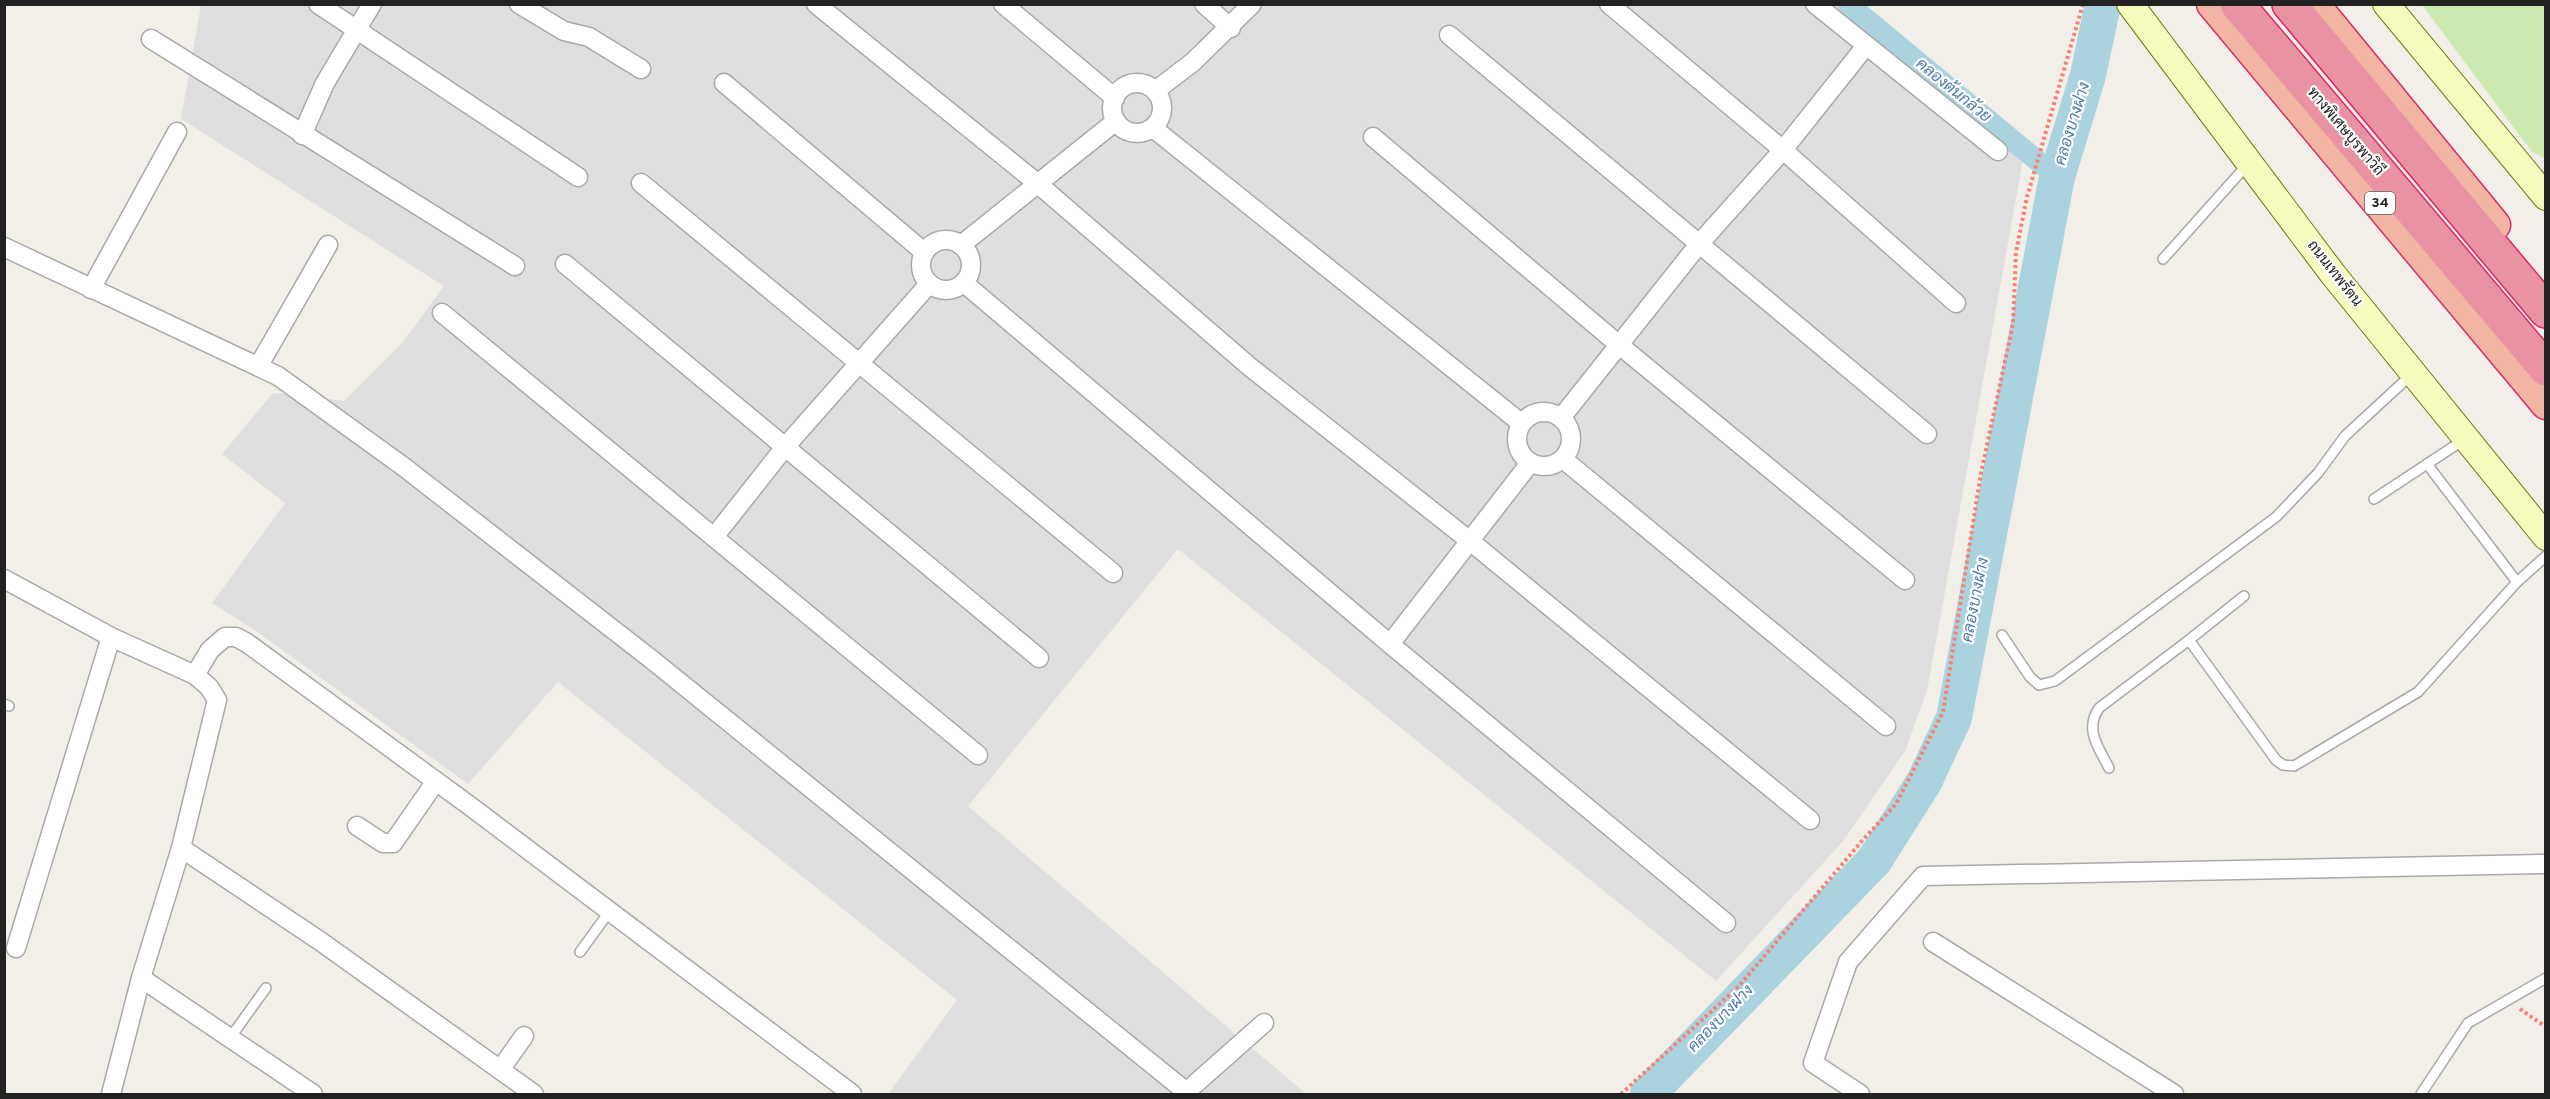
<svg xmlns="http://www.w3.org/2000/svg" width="2550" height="1099" font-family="Overpass,Sarabun,sans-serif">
  <rect width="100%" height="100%" fill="#f2efe9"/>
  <!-- residential -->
  <path fill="#e0dfdf" d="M1840 4 2023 160 1927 691 1905 751 1844 840 1716 981 1178 549 968 806 1306 1094H888L957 1000 558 682 468 784 256 631 212 603 285 503 222 454 273 393 344 401 403 342 444 286 181 119 201 5Z"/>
  <!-- grass -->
  <path fill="#cdebb0" d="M2422 5H2545V158L2532 152Z"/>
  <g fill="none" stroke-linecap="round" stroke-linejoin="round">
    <!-- canal -->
    <path stroke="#aad3df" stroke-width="21" d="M1848 4 2057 177"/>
    <!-- river -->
    <path stroke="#aad3df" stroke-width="36" d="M1648 1094 1874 861 1924 782 1954 718 2057 177 2088 75 2103 4"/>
    <!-- service casing -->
    <g stroke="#a9a9a9" stroke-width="12">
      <g id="service">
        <path d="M2163 259 2247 165"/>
        <path d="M2427 464 2517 582"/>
        <path d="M2374 499 2465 439"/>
        <path d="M2244 596 2189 640 2276 760 2283 765 2294 766 2418 692 2517 582 2546 556"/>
        <path d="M2002 635 2030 677 2039 685 2055 681 2276 517 2318 473 2345 436 2412 374"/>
        <path d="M4 704 9 706"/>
        <path d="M2109 768C2099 748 2084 730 2099 708L2189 640"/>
        <path d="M580 952 609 912"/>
        <path d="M230 1038 266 988"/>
        <path d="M2421 1094 2468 1023 2546 978"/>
      </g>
    </g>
    <!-- minor casing -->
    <g stroke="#a9a9a9" stroke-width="21">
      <g id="minor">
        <path d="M318 4 578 177"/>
        <path d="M519 4 564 31 589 37 641 69"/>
        <path d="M816 4 1037 183 1250 367 1470 541 1810 820"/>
        <path d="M1003 4 1115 98"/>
        <path d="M1204 4 1231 28"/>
        <path d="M1609 4 1783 150 1956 303"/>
        <path d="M1815 4 1998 151"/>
        <path d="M1449 35 1927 434"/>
        <path d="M151 39 515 266"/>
        <path d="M724 83 924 252"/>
        <circle cx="1137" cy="108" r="25"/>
        <path d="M1155 91 1193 62 1252 4"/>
        <path d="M1153 128 1521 423"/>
        <path d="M302 135 325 83 372 4"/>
        <path d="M1373 137 1618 344 1905 580"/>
        <path d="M641 183 1113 573"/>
        <circle cx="946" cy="265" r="25"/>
        <path d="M961 245 1116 121"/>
        <path d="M4 247 278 376 404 467 651 659 1189 1094"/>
        <path d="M565 264 1039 658"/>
        <path d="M964 283 1390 644 1726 923"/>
        <path d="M91 289 177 132"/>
        <path d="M442 313 978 755"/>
        <path d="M259 365 328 245"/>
        <circle cx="1544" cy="439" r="27"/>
        <path d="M1561 418 1699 244 1783 150 1865 47"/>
        <path d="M1563 459 1886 726"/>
        <path d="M714 537 785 447 929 284"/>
        <path d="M4 579 111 637 195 675 209 687 217 700 181 848 141 978 111 1094"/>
        <path d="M1390 644 1530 463"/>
        <path d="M195 675 210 650 225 637H236L247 643 470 806 852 1094"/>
        <path d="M357 826 383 843H393L436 781"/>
        <path d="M181 848 320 941 534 1094"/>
        <path d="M1933 942 2174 1094"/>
        <path d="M16 948 111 637"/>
        <path d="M141 978 313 1094"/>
        <path d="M500 1070 524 1036"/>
        <path d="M1186 1092 1264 1023"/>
        <path d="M1860 1094 1813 1063 1848 962 1923 876 2546 864"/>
      </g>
    </g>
    <!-- secondary casing -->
    <g stroke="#707d05" stroke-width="28">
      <g id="secondary">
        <path d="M2130 4 2332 273 2546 537"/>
        <path d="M2386 4 2546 197"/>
      </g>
    </g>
    <!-- trunk casing -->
    <g stroke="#dc2a67" stroke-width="33">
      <g id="trunk">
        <path d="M2212 4 2546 404"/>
        <path d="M2314 4 2495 225"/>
      </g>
    </g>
    <!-- motorway casing -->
    <g stroke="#dc2a67" stroke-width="36">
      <g id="motorway">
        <path d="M2237 4 2546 369"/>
        <path d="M2289 4 2546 311"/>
      </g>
    </g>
    <!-- path -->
    <g stroke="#fa8072" stroke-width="4" stroke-dasharray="3 3" stroke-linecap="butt">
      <path d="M2520 1009 2546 1027"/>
      <path d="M1621 1094 1739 986 1861 842 1896 804 1943 712 1981 473 2013 324 2016 252 2027 197 2083 4"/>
    </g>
    <!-- service -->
    <use href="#service" stroke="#fff" stroke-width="9"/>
    <!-- minor -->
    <use href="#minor" stroke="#fff" stroke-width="18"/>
    <!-- secondary -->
    <use href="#secondary" stroke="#f7fabf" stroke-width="26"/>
    <!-- trunk -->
    <use href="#trunk" stroke="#f2b4a3" stroke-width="30"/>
    <!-- motorway -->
    <use href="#motorway" stroke="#e892a2" stroke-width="33"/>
  </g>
  <g text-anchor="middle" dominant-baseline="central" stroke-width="4.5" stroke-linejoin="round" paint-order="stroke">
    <!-- shield labels -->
    <rect fill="#fff" stroke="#646464" stroke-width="1.5" x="2365" y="192" width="30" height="22" rx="4.5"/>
    <g font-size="14" font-weight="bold" fill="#222">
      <text x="2380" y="203">34</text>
    </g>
    <!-- street labels -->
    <g font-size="15" fill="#222" stroke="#fff">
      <text transform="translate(2345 132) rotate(50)">ทางพิเศษบูรพาวิถี</text>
      <text transform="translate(2334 274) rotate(52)">ถนนเทพรัตน</text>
    </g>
    <!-- water labels -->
    <g font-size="16" font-style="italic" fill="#4a7aab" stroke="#fff">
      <text transform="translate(1953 91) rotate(39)">คลองต้นกล้วย</text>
      <text transform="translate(2073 124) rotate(-73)">คลองบางฝาง</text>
      <text transform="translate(1976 600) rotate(-79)">คลองบางฝาง</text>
      <text transform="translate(1721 1019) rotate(-46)">คลองบางฝาง</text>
    </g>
  </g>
  <!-- border -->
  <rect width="2550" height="1099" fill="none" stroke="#222222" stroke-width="12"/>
</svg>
